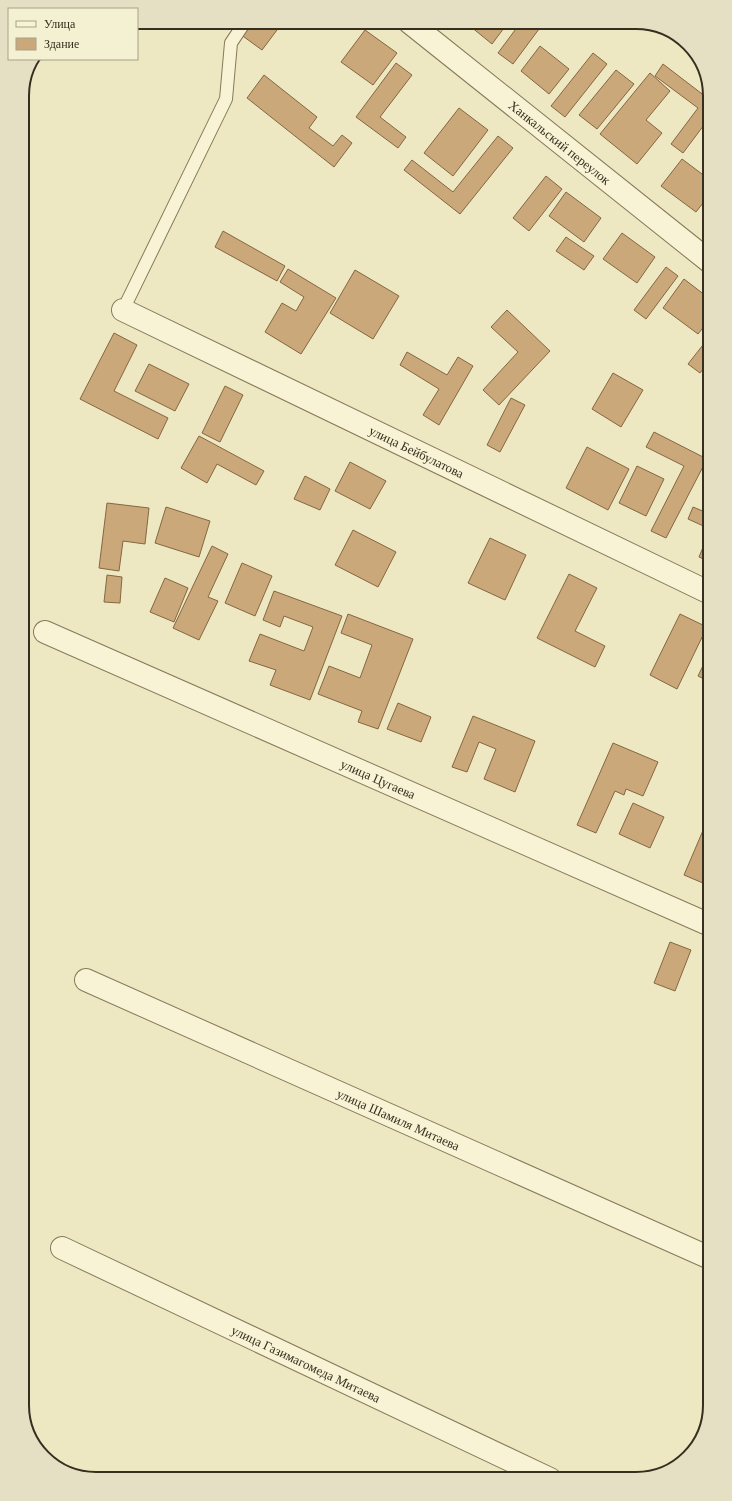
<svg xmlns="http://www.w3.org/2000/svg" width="732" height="1501" font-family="'Times New Roman',serif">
  <rect width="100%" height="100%" fill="#ede7c2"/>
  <!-- building -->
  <g fill="#caa879" stroke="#856741">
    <path d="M249 22H275L280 26 262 50 240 34Z"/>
    <path d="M465 22H505L507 24 492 44Z"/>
    <path d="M521 22H538L542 25 513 64 498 53Z"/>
    <path d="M365 30 397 53 373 85 341 62Z"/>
    <path d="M540 46 569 69 549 94 521 71Z"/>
    <path d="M593 53 607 64 565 117 551 106Z"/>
    <path d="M396 63 412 75 380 117 406 137 398 148 356 117Z"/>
    <path d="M663 64 710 100V117L683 153 671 144 698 108 655 76Z"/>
    <path d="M616 70 634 84 597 129 579 115Z"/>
    <path d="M650 73 670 91 646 120 662 133 637 164 600 134Z"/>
    <path d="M264 75 317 117 309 128 333 146 342 135 352 143 334 167 247 98Z"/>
    <path d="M459 108 488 130 453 176 424 153Z"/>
    <path d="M498 136 513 148 460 214 404 170 412 160 453 192Z"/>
    <path d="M682 159 710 180V194L696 212 661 186Z"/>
    <path d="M546 176 562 189 529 231 513 218Z"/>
    <path d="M566 192 601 218 584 242 549 216Z"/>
    <path d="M223 231 285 266 277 281 215 247Z"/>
    <path d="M622 233 655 257 637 283 603 259Z"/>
    <path d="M566 237 594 256 584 270 556 251Z"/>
    <path d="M666 267 678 276 646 319 634 310Z"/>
    <path d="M288 269 336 298 301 354 265 332 282 303 296 311 304 297 280 282Z"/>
    <path d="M355 270 399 296 373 339 330 313Z"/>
    <path d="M684 279 710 299V319L698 334 663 308Z"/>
    <path d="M507 310 550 351 499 405 483 390 518 352 491 327Z"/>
    <path d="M114 333 137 345 114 391 168 418 158 439 80 399Z"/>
    <path d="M710 336V360L700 373 688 364Z"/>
    <path d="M407 352 447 375 458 357 473 366 439 425 423 415 439 389 400 365Z"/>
    <path d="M149 364 189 384 175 411 135 391Z"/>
    <path d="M613 373 643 390 621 427 592 409Z"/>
    <path d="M225 386 243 395 220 442 202 433Z"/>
    <path d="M511 398 525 405 500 452 487 445Z"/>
    <path d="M654 432 707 459 666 538 651 531 684 466 646 447Z"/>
    <path d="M199 436 264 471 256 485 217 464 207 483 181 468Z"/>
    <path d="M587 447 629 469 608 510 566 488Z"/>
    <path d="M350 462 386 481 370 509 335 491Z"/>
    <path d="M637 466 664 479 646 516 619 503Z"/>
    <path d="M305 476 330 489 320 510 294 499Z"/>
    <path d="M107 503 149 508 145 544 123 541 119 571 99 568Z"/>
    <path d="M166 507 210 521 199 557 155 543Z"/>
    <path d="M693 507 710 514V529L688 519Z"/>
    <path d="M353 530 396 552 378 587 335 565Z"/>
    <path d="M490 538 526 555 505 600 468 583Z"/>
    <path d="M706 540 710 541V562L699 557Z"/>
    <path d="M212 546 228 554 208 597 218 601 199 640 173 628Z"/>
    <path d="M242 563 272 576 255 616 225 603Z"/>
    <path d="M569 574 597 588 575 631 605 646 595 667 537 638Z"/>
    <path d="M107 575 122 577 120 603 104 602Z"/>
    <path d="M165 578 188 588 174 622 150 612Z"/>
    <path d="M274 591 342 616 310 700 270 685 276 670 249 661 260 634 304 651 313 627 284 616 280 627 263 620Z"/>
    <path d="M348 614 413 639 378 729 358 722 362 711 318 694 329 666 360 678 372 645 341 633Z"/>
    <path d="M680 614 707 627 677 689 650 675Z"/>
    <path d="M710 651V682L698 676Z"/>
    <path d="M398 703 431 717 421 742 387 729Z"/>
    <path d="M473 716 535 741 515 792 484 779 496 749 479 742 467 772 452 767Z"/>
    <path d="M613 743 658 762 643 796 626 789 624 795 615 791 596 833 577 825Z"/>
    <path d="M633 803 664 817 650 848 619 834Z"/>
    <path d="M710 814V886L684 875Z"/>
    <path d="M670 942 691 950 675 991 654 983Z"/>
  </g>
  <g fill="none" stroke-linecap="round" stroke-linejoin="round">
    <!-- service casing -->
    <g stroke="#86795a" stroke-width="14">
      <path id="service" d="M123 310 226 99 231 43 245 22"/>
    </g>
    <!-- minor casing -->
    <g stroke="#86795a" stroke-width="24">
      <g id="minor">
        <path id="s1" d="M409 22 710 262"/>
        <path id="s2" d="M123 310 710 593"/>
        <path id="s3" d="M45 632 710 925"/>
        <path id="s4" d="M86 980 710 1258"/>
        <path id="s5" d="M62 1248 550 1479"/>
      </g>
    </g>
    <!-- service -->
    <use href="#service" stroke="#f8f3d5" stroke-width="12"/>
    <!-- minor -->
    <use href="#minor" stroke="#f8f3d5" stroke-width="22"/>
  </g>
  <g text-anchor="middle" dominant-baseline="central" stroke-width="4" stroke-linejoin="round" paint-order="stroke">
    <!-- street labels -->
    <g font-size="13" fill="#362e1e" stroke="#f4f0d2">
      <text stroke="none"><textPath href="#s1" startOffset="193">Ханкальский переулок</textPath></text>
      <text stroke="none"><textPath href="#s2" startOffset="326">улица Бейбулатова</textPath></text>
      <text stroke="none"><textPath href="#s3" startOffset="364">улица Цугаева</textPath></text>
      <text stroke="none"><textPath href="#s4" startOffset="342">улица Шамиля Митаева</textPath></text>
      <text stroke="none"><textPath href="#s5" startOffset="270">улица Газимагомеда Митаева</textPath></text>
    </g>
  </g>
  <!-- crop -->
  <path d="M0 0H732V1501H0ZM96 29H636A67 67 0 0 1 703 96V1405A67 67 0 0 1 636 1472H96A67 67 0 0 1 29 1405V96A67 67 0 0 1 96 29Z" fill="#e5e0c4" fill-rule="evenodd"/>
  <path fill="none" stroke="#362e1e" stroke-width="2" d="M96 29H636A67 67 0 0 1 703 96V1405A67 67 0 0 1 636 1472H96A67 67 0 0 1 29 1405V96A67 67 0 0 1 96 29Z"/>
  <!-- legend -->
  <rect x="8" y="8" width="130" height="52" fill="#f4f0d2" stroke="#a8a28a"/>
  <rect x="16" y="21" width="20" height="6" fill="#f8f3d5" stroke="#a8a28a"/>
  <text x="44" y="28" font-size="12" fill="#362e1e">Улица</text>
  <rect x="16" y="38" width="20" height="12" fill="#caa879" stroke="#a8a28a"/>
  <text x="44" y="48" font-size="12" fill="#362e1e">Здание</text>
</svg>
